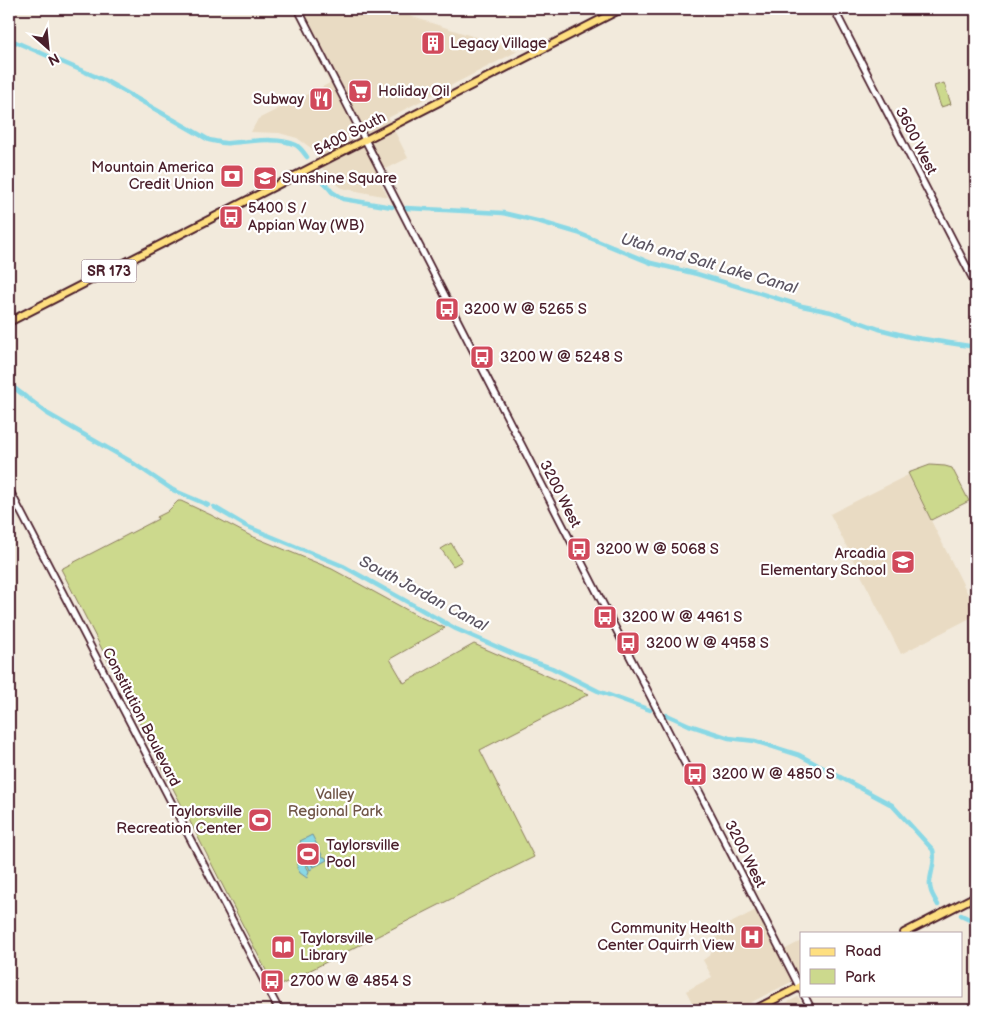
<svg xmlns="http://www.w3.org/2000/svg" width="985" height="1019" font-family="'Balsamiq Sans',sans-serif">
  <rect width="100%" height="100%" fill="#f2eadc"/>
  <filter id="ink" filterUnits="userSpaceOnUse"><feTurbulence type="fractalNoise" baseFrequency=".02" numOctaves="2"/><feDisplacementMap in="SourceGraphic" scale="10" xChannelSelector="R" yChannelSelector="G"/><feConvolveMatrix kernelMatrix="1 2 1 2 8 2 1 2 1" color-interpolation-filters="sRGB"/></filter>
  <g filter="url(#ink)">
    <!-- built -->
    <g fill="#e9dbc3">
      <path d="M293 9H388L518 51 388 118 408 158 376 174 388 197 341 188 324 171 314 150 297 138 279 133 251 132 258 119 330 83Z"/>
      <path d="M908 475 976 610V615L901 654 830 514Z"/>
      <path d="M756 910 778 953 801 941V977L736 1010H696L686 991 712 977 703 960 710 955 716 946 717 930Z"/>
      <path d="M798 997 805 1010H772Z"/>
    </g>
    <!-- green -->
    <g fill="#ccd98d" stroke="#8b7c5c">
      <path d="M944 83 951 104 941 107 934 86Z"/>
      <path d="M930 465 945 466 952 468 969 501 931 520 908 473Z"/>
      <path d="M178 501H181L211 515 249 535 332 569 420 617 445 628 390 659 404 683 474 644 589 694 480 750 534 857 275 988 61 569 158 519 157 517 167 512Z"/>
      <path d="M451 543 462 561 453 566 441 549Z"/>
    </g>
    <!-- water -->
    <path fill="#89d8e5" stroke="#708e9b" d="M312 835 323 857H325L327 860 314 867 311 863 313 868 310 870 308 865 306 866 309 871 307 878 300 873 297 868 298 860 305 864 310 861 300 841Z"/>
    <g fill="none" stroke-linecap="round" stroke-linejoin="round">
      <!-- canal -->
      <g stroke="#89d8e5" stroke-width="4.5">
        <path d="M11 40 106 81 209 140C215 141 222 144 229 143 248 142 278 136 296 145 301 148 304 153 307 157"/>
        <path d="M318 175 332 192 343 199 392 207"/>
        <path d="M406 208 503 213 541 222 578 233 651 263 697 274 802 306 831 312 879 329 910 337 976 347"/>
        <path d="M9 384 26 397"/>
        <path d="M29 399 46 412"/>
        <path d="M48 414 130 461"/>
        <path d="M133 463 173 490 208 505"/>
        <path d="M214 507 246 526 343 566 456 629 518 656 552 668 598 691 650 710"/>
        <path d="M667 715 689 725 729 738 755 741 799 755 892 805 933 850C936 862 931 870 930 882 929 891 934 897 938 905"/>
        <path d="M961 915 976 922"/>
      </g>
      <!-- secondary casing -->
      <g stroke="#4a1f2b" stroke-width="9">
        <g id="secondary">
          <path d="M298 9 801 990"/>
          <path d="M834 9 976 285"/>
          <path d="M9 489 279 1010"/>
          <path d="M804 995 812 1010"/>
        </g>
      </g>
      <!-- primary casing -->
      <g stroke="#4a1f2b" stroke-width="10">
        <g id="primary">
          <path d="M9 322 621 9"/>
          <path d="M904 933 976 896"/>
          <path d="M754 1010 801 986"/>
        </g>
      </g>
      <!-- secondary -->
      <use href="#secondary" stroke="#fff" stroke-width="5.5"/>
      <!-- primary -->
      <use href="#primary" stroke="#fedf80" stroke-width="6"/>
    </g>
  </g>
  <!-- icons -->
  <defs>
    <g id="building-square" transform="scale(1.25)"><rect x="-9" y="-9" width="18" height="18" rx="4" fill="#d1495b" stroke="#fff"/><path d="M-4-6H4V6H1V3H-1V6H-4ZM-2.5-4.3h1.7v1.8h-1.7ZM.8-4.3h1.7v1.8H.8ZM-2.5-1h1.7V.8h-1.7ZM.8-1h1.7V.8H.8Z" fill="#fff"/></g>
    <g id="supermarket-square" transform="scale(1.25)"><rect x="-9" y="-9" width="18" height="18" rx="4" fill="#d1495b" stroke="#fff"/><path d="M-6-5.5h2.5l.6 2H6L4.5 2H-2.5L-4.4-4H-6ZM-1.5 3.2a1.3 1.3 0 1 0 .1 0ZM3 3.2a1.3 1.3 0 1 0 .1 0Z" fill="#fff"/></g>
    <g id="restaurant-square" transform="scale(1.25)"><rect x="-9" y="-9" width="18" height="18" rx="4" fill="#d1495b" stroke="#fff"/><path d="M-5-6h1v4h1v-4h1v4h1v-4h1v5L-1.5 .5V6h-2V.5L-5-1ZM5-6V6H3V1.5H1.5Q1.5-4 5-6Z" fill="#fff"/></g>
    <g id="bank-square" transform="scale(1.25)"><rect x="-9" y="-9" width="18" height="18" rx="4" fill="#d1495b" stroke="#fff"/><path d="M-6-4H6V4H-6ZM0-2.3a2.3 2.3 0 1 0 0 4.6a2.3 2.3 0 1 0 0-4.6Z" fill="#fff"/></g>
    <g id="school-square" transform="scale(1.25)"><rect x="-9" y="-9" width="18" height="18" rx="4" fill="#d1495b" stroke="#fff"/><path d="M0-5L7-2L0 1L-7-2ZM-4 1L0 2.5L4 1V4Q0 6-4 4Z" fill="#fff"/></g>
    <g id="bus-square" transform="scale(1.25)"><rect x="-9" y="-9" width="18" height="18" rx="4" fill="#d1495b" stroke="#fff"/><path d="M-5-6H5V4H4V6H2V4H-2V6H-4V4H-5ZM-3.5-4V0h7V-4ZM-3.5 1.2v1.5H-2V1.2ZM2 1.2v1.5H3.5V1.2Z" fill="#fff"/></g>
    <g id="stadium-square" transform="scale(1.25)"><rect x="-9" y="-9" width="18" height="18" rx="4" fill="#d1495b" stroke="#fff"/><path d="M0-5a6.5 5 0 1 0 0 10a6.5 5 0 1 0 0-10ZM-3.5-1.8h7v3.6h-7Z" fill="#fff"/></g>
    <g id="hospital-square" transform="scale(1.25)"><rect x="-9" y="-9" width="18" height="18" rx="4" fill="#d1495b" stroke="#fff"/><path d="M-5-5h3v3.5h4V-5h3V5h-3V1.5h-4V5h-3Z" fill="#fff"/></g>
    <g id="library-square" transform="scale(1.25)"><rect x="-9" y="-9" width="18" height="18" rx="4" fill="#d1495b" stroke="#fff"/><path d="M-6-4Q-3-5.5-.7-3.5V5Q-3 3-6 4ZM6-4Q3-5.5 .7-3.5V5Q3 3 6 4Z" fill="#fff"/></g>
  </defs>
  <g fill-rule="evenodd">
    <use href="#building-square" x="433" y="43"/>
    <use href="#supermarket-square" x="360" y="91"/>
    <use href="#restaurant-square" x="321" y="99"/>
    <use href="#bank-square" x="232" y="176"/>
    <use href="#school-square" x="265" y="178"/>
    <use href="#bus-square" x="231" y="217"/>
    <use href="#bus-square" x="447" y="309"/>
    <use href="#bus-square" x="482" y="357"/>
    <use href="#bus-square" x="579" y="549"/>
    <use href="#school-square" x="903" y="562"/>
    <use href="#bus-square" x="605" y="617"/>
    <use href="#bus-square" x="628" y="643"/>
    <use href="#bus-square" x="695" y="774"/>
    <use href="#stadium-square" x="260" y="820"/>
    <use href="#stadium-square" x="308" y="854"/>
    <use href="#hospital-square" x="752" y="937"/>
    <use href="#library-square" x="283" y="947"/>
    <use href="#bus-square" x="272" y="981"/>
  </g>
  <g text-anchor="middle" dominant-baseline="central" stroke-width="4.5" stroke-linejoin="round" paint-order="stroke">
    <!-- shield labels -->
    <rect fill="#fff" stroke="#80626b" stroke-width="1" x="81.5" y="259.5" width="55" height="23" rx="4"/>
    <g font-size="14" font-weight="bold" fill="#4a1f2b">
      <text x="109" y="271">SR 173</text>
    </g>
    <!-- poi labels -->
    <g font-size="15" fill="#4a1f2b" stroke="#fff" text-anchor="start">
      <text x="450" y="43">Legacy Village</text>
      <text x="378" y="91">Holiday Oil</text>
      <text x="304" y="99" text-anchor="end">Subway</text>
      <text x="214" y="167" text-anchor="end">Mountain America<tspan x="214" dy="17">Credit Union</tspan></text>
      <text x="282" y="178">Sunshine Square</text>
      <text x="248" y="208">5400 S /<tspan x="248" dy="17">Appian Way (WB)</tspan></text>
      <text x="464" y="309">3200 W @ 5265 S</text>
      <text x="500" y="357">3200 W @ 5248 S</text>
      <text x="596" y="549">3200 W @ 5068 S</text>
      <text x="886" y="553" text-anchor="end">Arcadia<tspan x="886" dy="17">Elementary School</tspan></text>
      <text x="622" y="617">3200 W @ 4961 S</text>
      <text x="646" y="643">3200 W @ 4958 S</text>
      <text x="712" y="774">3200 W @ 4850 S</text>
      <text x="242" y="811" text-anchor="end">Taylorsville<tspan x="242" dy="17">Recreation Center</tspan></text>
      <text x="326" y="845">Taylorsville<tspan x="326" dy="17">Pool</tspan></text>
      <text x="734" y="928" text-anchor="end">Community Health<tspan x="734" dy="17">Center Oquirrh View</tspan></text>
      <text x="300" y="938">Taylorsville<tspan x="300" dy="17">Library</tspan></text>
      <text x="290" y="981">2700 W @ 4854 S</text>
    </g>
    <!-- street labels -->
    <g font-size="15" fill="#4a1f2b" stroke="#fff">
      <text transform="translate(350 134) rotate(-27)">5400 South</text>
      <text transform="translate(916 141) rotate(63)">3600 West</text>
      <text transform="translate(560 494) rotate(63)">3200 West</text>
      <text transform="translate(141 717) rotate(63)">Constitution Boulevard</text>
      <text transform="translate(745 854) rotate(63)">3200 West</text>
    </g>
    <!-- park labels -->
    <g font-size="15" fill="#715748" stroke="#fff">
      <text x="335" y="794">Valley<tspan x="335" dy="17">Regional Park</tspan></text>
    </g>
    <!-- water labels -->
    <g font-size="16" font-style="italic" fill="#5d5663" stroke="#fff">
      <text transform="translate(709 264) rotate(16)">Utah and Salt Lake Canal</text>
      <text transform="translate(423 594) rotate(28)">South Jordan Canal</text>
    </g>
  </g>
  <!-- margin -->
  <rect width="985" height="1019" fill="none" stroke="#fff" stroke-width="30"/>
  <rect x="15" y="15" width="955" height="989" fill="none" stroke="#4a1f2b" stroke-width="2" filter="url(#ink)"/>
  <!-- legend -->
  <rect x="800" y="932" width="162" height="65" fill="#ffffff" stroke="#b7a5aa"/>
  <rect x="810" y="948" width="25" height="8" fill="#fedf80" stroke="#b7a5aa"/>
  <text x="845" y="956" font-size="15" fill="#4a1f2b">Road</text>
  <rect x="810" y="969" width="25" height="15" fill="#ccd98d" stroke="#b7a5aa"/>
  <text x="845" y="982" font-size="15" fill="#4a1f2b">Park</text>
  <!-- north arrow -->
  <g transform="translate(48 48) rotate(153)" stroke="#ffffff" stroke-width="4" paint-order="stroke">
  <path d="M0-4L9 19L0 12L-9 19Z" fill="#4a1f2b"/>
  <text y="-8" font-size="14" font-weight="bold" text-anchor="middle" fill="#4a1f2b">N</text>
  </g>
</svg>
